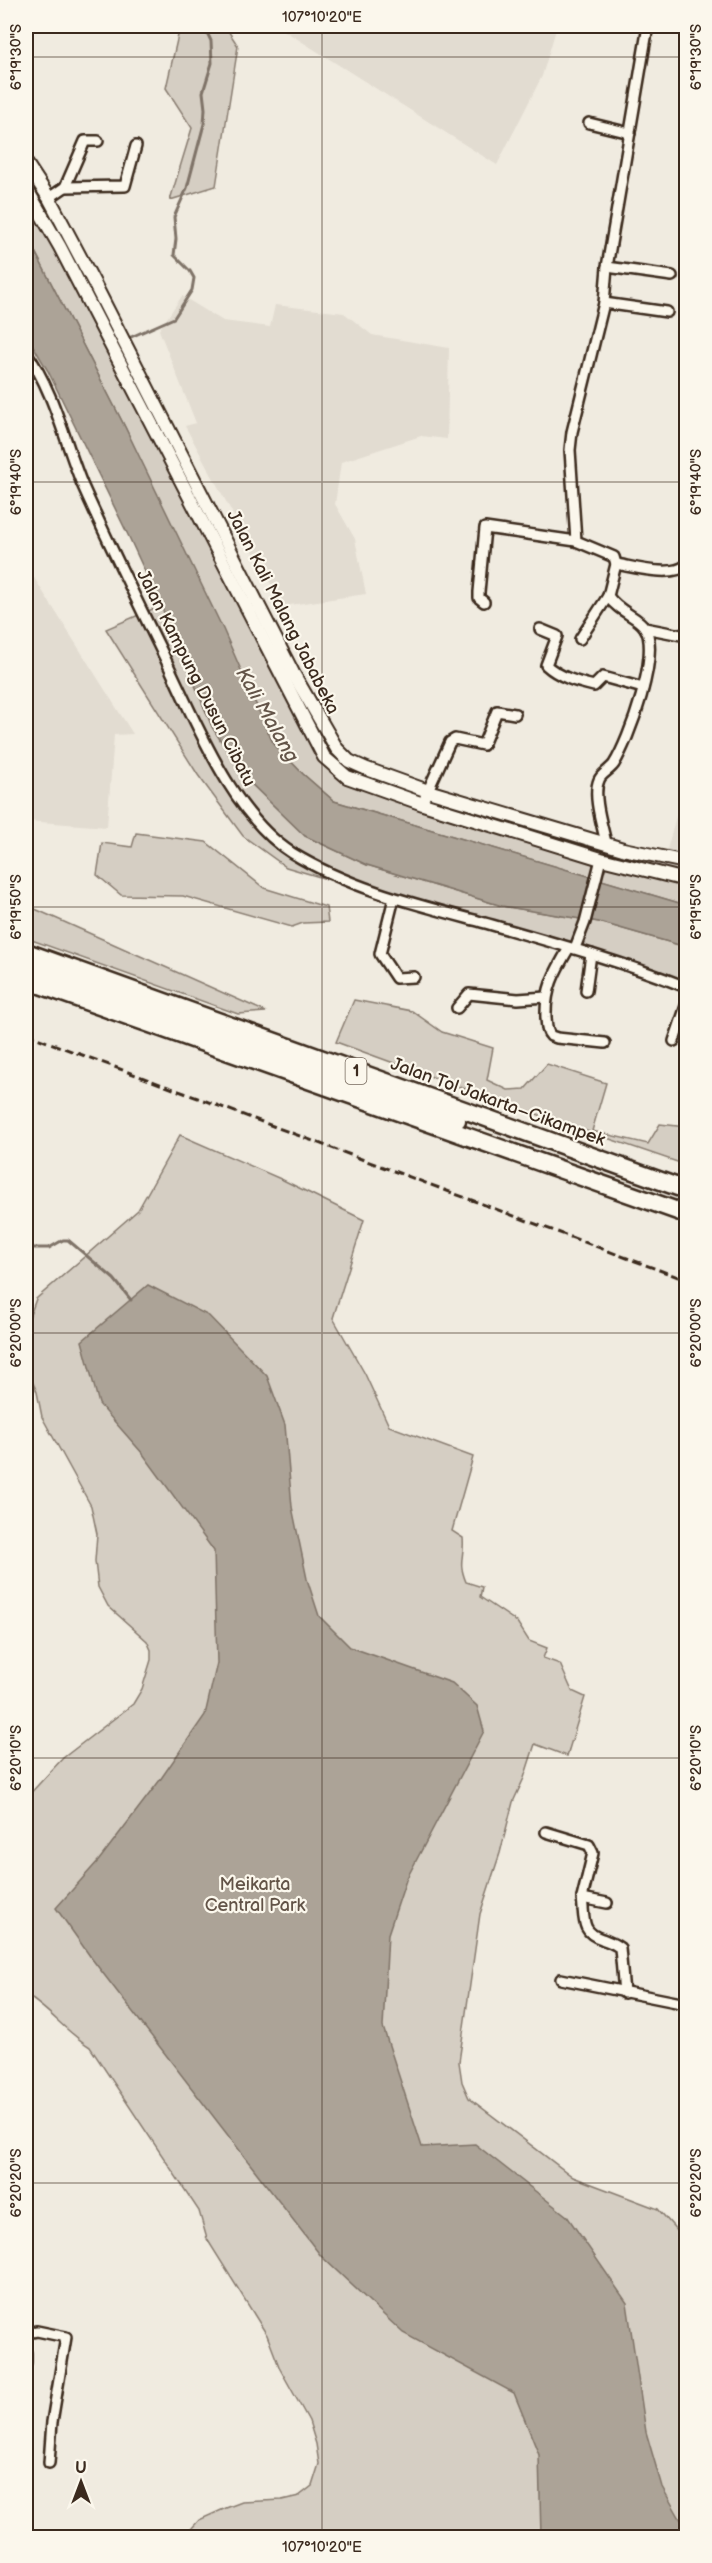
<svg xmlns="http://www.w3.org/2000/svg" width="712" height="2563" font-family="'Balsamiq Sans',sans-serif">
  <rect width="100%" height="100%" fill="#f0ebe0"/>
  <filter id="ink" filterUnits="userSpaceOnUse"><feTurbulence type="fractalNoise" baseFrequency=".0167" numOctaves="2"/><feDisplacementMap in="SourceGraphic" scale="12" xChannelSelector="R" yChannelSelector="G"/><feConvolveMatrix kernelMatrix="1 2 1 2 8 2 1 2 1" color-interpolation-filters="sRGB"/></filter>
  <g filter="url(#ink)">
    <!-- built -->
    <g fill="#e2dcd1">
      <path d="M277 26H557L542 76 497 165Z"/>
      <path d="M182 296 223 321 270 327 275 305 344 313 372 335 449 348 447 439 421 436 341 462 335 504 355 539 366 594 283 606 185 426 196 423 159 330Z"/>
      <path d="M26 565 133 734 114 735 107 827 26 821Z"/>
      <path d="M686 798V862L665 857 680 802Z"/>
    </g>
    <!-- green -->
    <g fill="#d5cec3" stroke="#887c70" stroke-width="1.5">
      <path d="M172 26H225L238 46 216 186 170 200 192 128 166 88 179 31Z"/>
      <path d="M26 163 337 749 366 769 686 862V905L334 801 303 774 273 743 125 427 26 234Z"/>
      <path d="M162 605 305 836 367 865 502 906 599 922 686 947V981L615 956 391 898 286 867 243 836 198 775 106 629Z"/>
      <path d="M136 833 206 842 264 888 326 907 328 922 303 923 292 927 183 896 121 895 97 875 102 843 132 847Z"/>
      <path d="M26 905 266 1012 238 1014 26 938Z"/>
      <path d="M354 1000 412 1011 442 1032 493 1048 487 1080 508 1090 525 1089 547 1064 606 1083 592 1131 648 1144 660 1124 686 1127V1165L501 1102 336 1042Z"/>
      <path d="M180 1135 283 1180 364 1220 333 1318 365 1374 389 1426 473 1457 452 1531 463 1538C465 1558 457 1560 466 1582L482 1587 480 1597 517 1622 529 1641 547 1648 543 1658 560 1664 572 1691 585 1697 567 1756 535 1744 524 1778 513 1802 500 1853 480 1914 459 2062 462 2082 469 2098 573 2177 658 2209 686 2241V2537H184L199 2520 226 2508 242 2502 282 2500 299 2496 312 2486 319 2464 316 2444 309 2421 280 2369 267 2335 207 2239 199 2211 90 2047C66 2032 49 2009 26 1995V1798L63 1758 133 1704 142 1689 151 1660V1650L147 1641 108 1606 98 1587 95 1561 97 1534 91 1506 42 1417 37 1392 26 1367V1326L36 1299 138 1210Z"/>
    </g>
    <!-- water -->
    <g fill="#aca397" stroke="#7f7367" stroke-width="1.5">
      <path d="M26 234 125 427 223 629 273 743 303 774 334 801 686 905V947L599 922 502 906 367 865 305 836 243 776 212 727 177 641 129 537 48 371 26 334Z"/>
      <path d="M148 1285 209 1316 267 1376 285 1425 292 1507 307 1579 319 1616 350 1647 452 1683 477 1706 484 1731 406 1880 388 1934 383 2027 422 2147 475 2144 567 2216 627 2303 646 2432 662 2487 686 2529V2537H541L539 2455 514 2393 403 2333 321 2256 92 1959 56 1908 99 1860 160 1780 205 1715 217 1663 214 1551 143 1454 99 1404 82 1341Z"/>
    </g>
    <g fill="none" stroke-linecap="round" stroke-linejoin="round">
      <!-- stream -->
      <g stroke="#7f7367" stroke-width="3">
        <path d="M131 337 174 318 192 290 194 278 190 271 174 255 176 239 174 217 187 188 204 124 205 109 203 92 212 63 211 41 204 26"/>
        <path d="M26 381 33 377"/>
        <path d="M26 1183 28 1188 26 1198"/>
        <path d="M26 1236 33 1248H49L63 1240H68L114 1279 131 1300"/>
      </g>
      <!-- minor casing -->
      <g stroke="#3b2a1e" stroke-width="14">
        <g id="minor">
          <path d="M671 26 686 27"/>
          <path d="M589 123 630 133"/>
          <path d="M65 187 85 141H98"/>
          <path d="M49 198 65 187 125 186 136 146"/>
          <path d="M607 267 672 276"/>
          <path d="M604 303 667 312"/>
          <path d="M26 352C54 391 64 440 82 484 107 540 134 595 161 650 193 715 230 814 292 853 349 888 414 904 478 921 548 941 618 960 686 987"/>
          <path d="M616 564C634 567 673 578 686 565"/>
          <path d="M484 602 479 598V592L485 528 576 541"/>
          <path d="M645 628 686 636"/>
          <path d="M540 629 557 636 546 665C559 677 577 682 594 686L603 677 643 688"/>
          <path d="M580 639 608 596"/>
          <path d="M425 797 450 742 455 739 483 745 497 711 515 714"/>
          <path d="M606 843C603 828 592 795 599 780 601 774 610 770 614 764 629 740 661 653 645 628 638 616 618 612 608 596L616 564 614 557 576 541 570 450 572 432 604 303 607 267 648 26"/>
          <path d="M394 898 380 954 396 978 414 977"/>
          <path d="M569 948C554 973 545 989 546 1018 547 1026 546 1031 551 1036L557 1038 605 1043"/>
          <path d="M575 948 585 922 601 859"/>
          <path d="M586 991 591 954"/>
          <path d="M457 1008 469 994 518 999 546 997"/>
          <path d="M674 1041 686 1006"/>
          <path d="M546 1832 589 1845 593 1853 582 1898"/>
          <path d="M607 1903 582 1898C585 1918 580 1932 602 1939 609 1942 614 1943 620 1948L624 1993"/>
          <path d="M561 1979 686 2004"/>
          <path d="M26 2333 37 2331 66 2337 52 2422 49 2463"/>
          <path d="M26 2353V2362"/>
        </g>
      </g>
      <!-- secondary casing -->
      <g stroke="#3b2a1e" stroke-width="16">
        <g id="secondary">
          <path d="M26 163 49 198 93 281 293 673 337 749 349 761 367 769 428 791 623 849 686 862"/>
          <path d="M26 188 60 247 324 757 347 777 423 804 601 859 686 880"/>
        </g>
      </g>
      <!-- motorway casing -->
      <g stroke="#3b2a1e" stroke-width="21">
        <g id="motorway">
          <path d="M26 952 686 1190"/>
          <path d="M26 966 457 1120"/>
          <path d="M26 980 686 1214"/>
        </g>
      </g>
      <!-- minor -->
      <use href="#minor" stroke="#fbf7ec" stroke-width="9"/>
      <!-- secondary -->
      <use href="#secondary" stroke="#fbf7ec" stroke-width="12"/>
      <!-- motorway -->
      <use href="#motorway" stroke="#fbf7ec" stroke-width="16"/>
      <!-- rail -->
      <path stroke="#3b2a1e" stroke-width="3" stroke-dasharray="9 4.5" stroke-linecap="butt" d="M26 1034 686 1280"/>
    </g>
  </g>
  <!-- ticks -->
  <path fill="none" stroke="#3b2a1e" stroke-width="1.5" stroke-opacity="0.45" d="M322 26V2538M26 57H686M26 482H686M26 907H686M26 1333H686M26 1758H686M26 2183H686"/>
  <g text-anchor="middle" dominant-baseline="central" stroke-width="4.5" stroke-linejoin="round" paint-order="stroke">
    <!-- shield labels -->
    <rect fill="#fbf7ec" stroke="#75685c" stroke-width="1.5" x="345.5" y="1058" width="21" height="26" rx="4.5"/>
    <g font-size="16" font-weight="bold" fill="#3b2a1e">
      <text x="356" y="1071">1</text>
    </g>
    <!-- street labels -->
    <g font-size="18" fill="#3b2a1e" stroke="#fbf7ec">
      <text transform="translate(283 612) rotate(63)">Jalan Kali Malang Jababeka</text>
      <text transform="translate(196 678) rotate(63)">Jalan Kampung Dusun Cibatu</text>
      <text transform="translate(498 1102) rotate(20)">Jalan Tol Jakarta–Cikampek</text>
    </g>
    <!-- park labels -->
    <g font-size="18" fill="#625347" stroke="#fbf7ec">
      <text x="255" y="1884">Meikarta<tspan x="255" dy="21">Central Park</tspan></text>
    </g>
    <!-- water labels -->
    <g font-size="20" font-style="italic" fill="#635448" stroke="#fbf7ec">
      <text transform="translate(267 715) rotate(60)">Kali Malang</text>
    </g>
  </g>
  <!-- margin -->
  <rect width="712" height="2563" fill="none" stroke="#fbf7ec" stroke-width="66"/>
  <!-- north arrow -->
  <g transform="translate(81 2482)" stroke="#fbf7ec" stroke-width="4.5" paint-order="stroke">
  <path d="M0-4.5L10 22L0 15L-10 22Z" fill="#3b2a1e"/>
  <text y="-9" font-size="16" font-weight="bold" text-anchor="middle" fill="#3b2a1e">U</text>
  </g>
  <rect x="33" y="33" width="646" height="2497" fill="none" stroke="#3b2a1e" stroke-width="2"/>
  <g font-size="15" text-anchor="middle" fill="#3b2a1e">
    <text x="322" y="22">107°10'20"E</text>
    <text transform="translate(16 57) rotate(-90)" y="5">6°19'30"S</text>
    <text transform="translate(696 57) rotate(-90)" y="5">6°19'30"S</text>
    <text transform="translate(16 482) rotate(-90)" y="5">6°19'40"S</text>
    <text transform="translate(696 482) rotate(-90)" y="5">6°19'40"S</text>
    <text transform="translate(16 907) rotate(-90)" y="5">6°19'50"S</text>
    <text transform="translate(696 907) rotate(-90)" y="5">6°19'50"S</text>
    <text transform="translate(16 1333) rotate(-90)" y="5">6°20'00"S</text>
    <text transform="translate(696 1333) rotate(-90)" y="5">6°20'00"S</text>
    <text transform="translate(16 1758) rotate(-90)" y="5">6°20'10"S</text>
    <text transform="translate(696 1758) rotate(-90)" y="5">6°20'10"S</text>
    <text transform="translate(16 2183) rotate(-90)" y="5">6°20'20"S</text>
    <text transform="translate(696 2183) rotate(-90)" y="5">6°20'20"S</text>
    <text x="322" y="2552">107°10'20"E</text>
  </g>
</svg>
